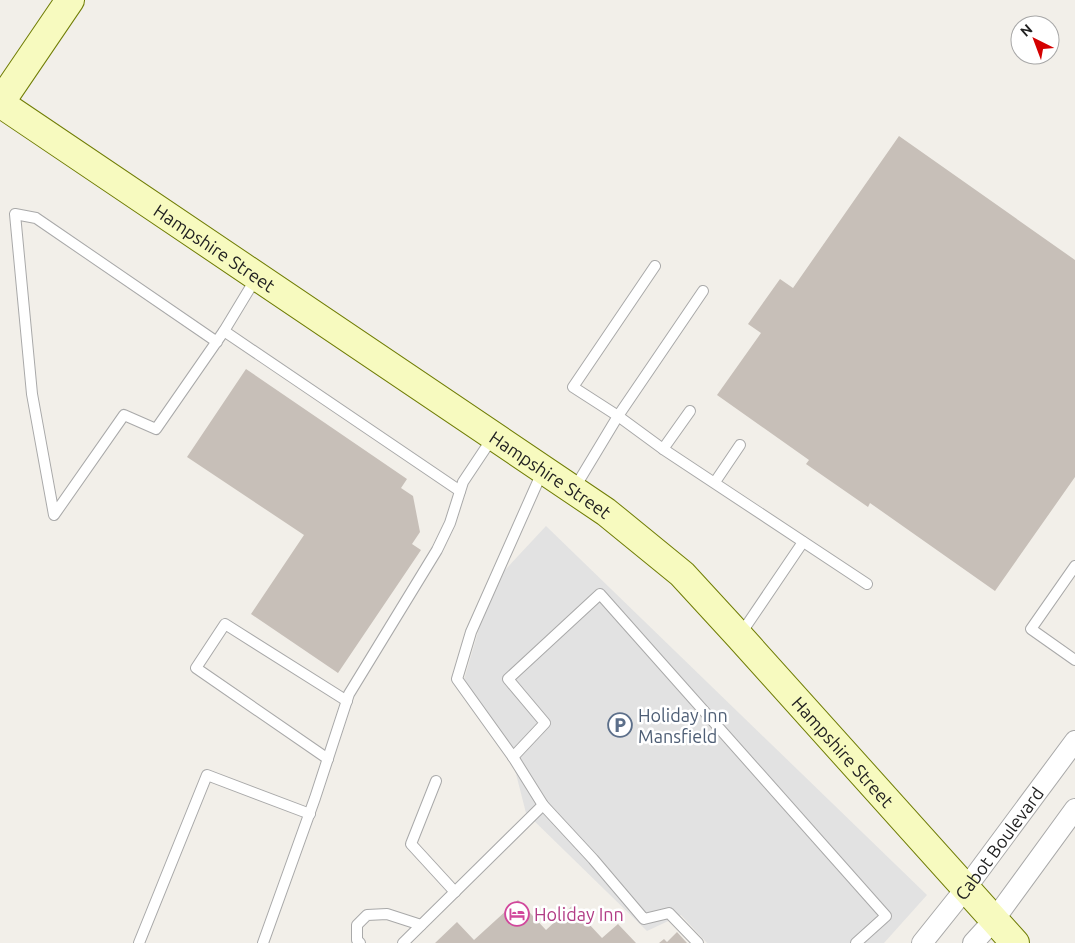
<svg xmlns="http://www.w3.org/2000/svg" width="1075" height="943" font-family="Ubuntu,sans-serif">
  <rect width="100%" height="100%" fill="#f2efe9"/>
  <!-- parking -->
  <path fill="#e2e2e2" d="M546 526 927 895 884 943H707L681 915 647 931 526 813 514 766 463 683 492 584Z"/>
  <!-- building -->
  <g fill="#c7bfb8">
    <path d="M899 136 1075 260V477L995 591 870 503 868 507 806 464 809 460 717 395 761 333 748 324 780 279 793 288Z"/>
    <path d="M246 369 407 479 401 488 413 496 420 532 412 544 421 550 338 673 251 614 304 535 187 457Z"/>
    <path d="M518 900 546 930 572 906 602 938 618 924 636 943H435L457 922 474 940Z"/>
    <path d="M677 932 687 943H659L664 939 667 942Z"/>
  </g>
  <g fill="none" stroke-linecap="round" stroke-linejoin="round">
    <!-- lane casing -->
    <g stroke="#a9a9a9" stroke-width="12">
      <g id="lane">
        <path d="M655 266 573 387 618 416 663 449 867 584"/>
        <path d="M256 278 224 331 460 491"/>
        <path d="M217 342 36 218 15 214 32 394 54 515 124 415 156 429 224 331"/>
        <path d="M663 449 690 411"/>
        <path d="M543 470 471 632 457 679 513 757 543 805 593 859 644 919 669 913 698 943"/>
        <path d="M715 482 740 445"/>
        <path d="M574 489 618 416 703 291"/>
        <path d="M1075 566 1031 629 1075 660"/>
        <path d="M740 635 803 542"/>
        <path d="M513 757 545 723 508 679 600 594 886 916 856 943"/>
        <path d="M328 759 196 668 225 624 347 701"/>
        <path d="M436 781 411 844 455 892"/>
        <path d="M139 943 207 775 310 814"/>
        <path d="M263 943 315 798 349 694 437 550 450 523 463 482 493 437"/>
        <path d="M360 943 357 940V925L367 915 387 914 421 925"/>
        <path d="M403 943 543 805"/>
      </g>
    </g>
    <!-- street casing -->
    <g stroke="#a9a9a9" stroke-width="22">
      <g id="street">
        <path id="s1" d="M922 943 966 888 1075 741"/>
        <path d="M973 943 994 920 1075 809"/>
      </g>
    </g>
    <!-- secondary casing -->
    <g stroke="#707d05" stroke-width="30">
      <g id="secondary">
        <path id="s2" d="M0 103 606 512 682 574 739 636 1015 943"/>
        <path d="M0 103 70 0"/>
      </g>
    </g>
    <!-- lane -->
    <use href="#lane" stroke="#fff" stroke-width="10"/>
    <!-- street -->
    <use href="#street" stroke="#fff" stroke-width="20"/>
    <!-- secondary -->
    <use href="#secondary" stroke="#f7fabf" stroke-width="28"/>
  </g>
  <!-- icons -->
  <defs>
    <g id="parking-ring" transform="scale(1.25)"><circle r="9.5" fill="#fff" stroke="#5c6f8a" stroke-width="1.5"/><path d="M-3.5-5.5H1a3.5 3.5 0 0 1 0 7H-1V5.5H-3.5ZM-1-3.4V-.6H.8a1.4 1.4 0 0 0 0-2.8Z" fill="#5c6f8a"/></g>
    <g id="hotel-ring" transform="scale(1.25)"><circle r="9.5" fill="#fff" stroke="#d1479c" stroke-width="1.5"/><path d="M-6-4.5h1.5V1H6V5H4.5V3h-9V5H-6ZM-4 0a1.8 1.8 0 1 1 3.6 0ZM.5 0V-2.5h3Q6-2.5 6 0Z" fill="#d1479c"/></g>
  </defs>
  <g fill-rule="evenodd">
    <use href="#parking-ring" x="620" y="725"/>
    <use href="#hotel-ring" x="517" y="914"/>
  </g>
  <g text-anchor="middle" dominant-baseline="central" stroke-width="5" stroke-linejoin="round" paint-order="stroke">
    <!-- street labels -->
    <g font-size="18" fill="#222" stroke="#fff">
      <text stroke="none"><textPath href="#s2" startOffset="259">Hampshire Street</textPath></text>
      <text stroke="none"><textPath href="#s2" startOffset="664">Hampshire Street</textPath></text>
      <text stroke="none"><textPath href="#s2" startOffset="1069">Hampshire Street</textPath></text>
      <text stroke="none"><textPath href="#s1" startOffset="126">Cabot Boulevard</textPath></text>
    </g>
    <!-- service labels -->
    <g font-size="18" fill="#4e5e75" stroke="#fff" text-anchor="start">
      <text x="638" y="715">Holiday Inn<tspan x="638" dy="21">Mansfield</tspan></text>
    </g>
    <!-- hotel labels -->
    <g font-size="18" fill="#b23c85" stroke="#fff" text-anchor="start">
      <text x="534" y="914">Holiday Inn</text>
    </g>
  </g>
  <!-- north arrow -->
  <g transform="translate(1035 40) rotate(318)"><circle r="24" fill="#ffffff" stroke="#a7a7a7"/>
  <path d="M0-4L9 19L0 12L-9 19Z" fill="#d40000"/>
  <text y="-8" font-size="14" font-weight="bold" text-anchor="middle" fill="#222222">N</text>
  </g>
</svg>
